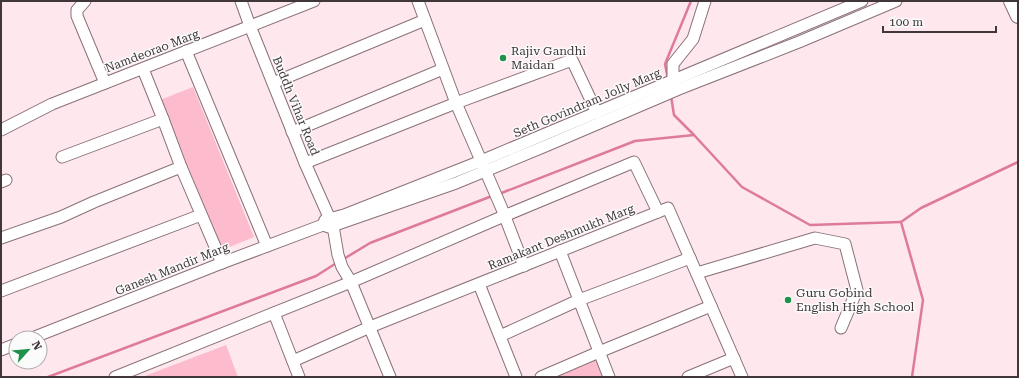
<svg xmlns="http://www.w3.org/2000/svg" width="1019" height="378" font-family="'Roboto Serif',serif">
  <rect width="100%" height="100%" fill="#fee7ed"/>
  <!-- green -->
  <g fill="#fcbccd">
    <path d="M193 87 254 237 220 251 160 100Z"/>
    <path d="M226 345 238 377H142Z"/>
    <path d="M599 352 609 377H541Z"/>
  </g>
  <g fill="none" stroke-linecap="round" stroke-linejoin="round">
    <!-- stream -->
    <g stroke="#de7b9a" stroke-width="2.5">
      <path d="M668 79 665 64 691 1"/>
      <path d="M671 96 674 115 694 135 742 187 810 225 901 222"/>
      <path d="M499 194 635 141 694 135"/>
      <path d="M342 260 370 243 492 196"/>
      <path d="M48 377 316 276 338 262"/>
      <path d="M912 377 923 300 901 222 921 208 1018 162"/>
    </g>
    <!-- minor casing -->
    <g stroke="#897177" stroke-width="13">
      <g id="minor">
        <path d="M85 1 77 10V16L105 83"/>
        <path d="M241 1 250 26 305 163 333 226 338 255 342 267 351 282 390 377"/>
        <path d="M418 1 456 103 502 209 524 266"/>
        <path d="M186 51 267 246"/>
        <path d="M143 69 163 119 181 167 222 263"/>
        <path d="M273 83 425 20"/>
        <path d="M674 87 673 81V64L693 39 705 1"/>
        <path d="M1 130 52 104 314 1"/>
        <path d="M292 132 443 69"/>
        <path d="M62 157 163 119"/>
        <path d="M305 163 456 103 572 60 597 113"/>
        <path d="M1 182 6 180"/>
        <path d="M323 225 329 227 456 183 548 145 679 89 799 42 896 1"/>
        <path d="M323 225 325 220 344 215 481 161 862 1"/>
        <path d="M1 238 61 217 94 202 181 167"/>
        <path d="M560 251 609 377"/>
        <path d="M697 273 815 238 845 244 857 290 841 328"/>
        <path d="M479 284 516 377"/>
        <path d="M1 291 201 215"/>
        <path d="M274 313 299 377"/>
        <path d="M500 336 579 300 690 258"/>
        <path d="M32 338 222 263 323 225"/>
        <path d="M1 350 16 344"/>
        <path d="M293 361 370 327 668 208 742 377"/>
        <path d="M115 377 351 282 504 216 634 162 658 212"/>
        <path d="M541 377 599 352 711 306"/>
        <path d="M688 377 734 358"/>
      </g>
    </g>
    <!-- major casing -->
    <g stroke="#897177" stroke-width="16">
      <path id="major" d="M1011 1 1018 16"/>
    </g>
    <!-- minor -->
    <use href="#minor" stroke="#fff" stroke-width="11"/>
    <!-- major -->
    <use href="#major" stroke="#fff" stroke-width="14"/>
  </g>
  <!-- markers -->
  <g fill="#1f914b" stroke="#fbfbfb" stroke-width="1.5">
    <circle cx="503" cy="58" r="4"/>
    <circle cx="788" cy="300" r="4"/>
  </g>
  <g text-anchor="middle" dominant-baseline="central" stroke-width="3" stroke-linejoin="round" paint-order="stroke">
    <!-- street labels -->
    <g font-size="12" fill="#413639" stroke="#fbfbfb">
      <text transform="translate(152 51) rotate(-21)">Namdeorao Marg</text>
      <text transform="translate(587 103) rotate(-23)">Seth Govindram Jolly Marg</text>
      <text transform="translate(296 106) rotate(68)">Buddh Vihar Road</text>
      <text transform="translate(561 237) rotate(-22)">Ramakant Deshmukh Marg</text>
      <text transform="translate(172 269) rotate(-22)">Ganesh Mandir Marg</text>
    </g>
    <!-- poi labels -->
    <g font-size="12" fill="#413639" stroke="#fbfbfb" text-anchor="start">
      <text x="511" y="51">Rajiv Gandhi<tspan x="511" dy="14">Maidan</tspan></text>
      <text x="796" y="293">Guru Gobind<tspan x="796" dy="14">English High School</tspan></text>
    </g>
  </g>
  <!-- border -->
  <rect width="1019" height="378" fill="none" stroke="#413639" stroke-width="4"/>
  <!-- north arrow -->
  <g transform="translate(28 350) rotate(63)"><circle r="19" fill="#fbfbfb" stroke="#b1acad"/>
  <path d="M0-3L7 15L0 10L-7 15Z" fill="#1f914b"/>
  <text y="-6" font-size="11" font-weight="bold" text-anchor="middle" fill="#413639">N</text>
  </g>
  <!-- scale -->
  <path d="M883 26v6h113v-6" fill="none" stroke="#413639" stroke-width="2"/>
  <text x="889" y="26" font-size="12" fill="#413639" stroke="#fbfbfb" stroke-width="3" paint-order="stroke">100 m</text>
</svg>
